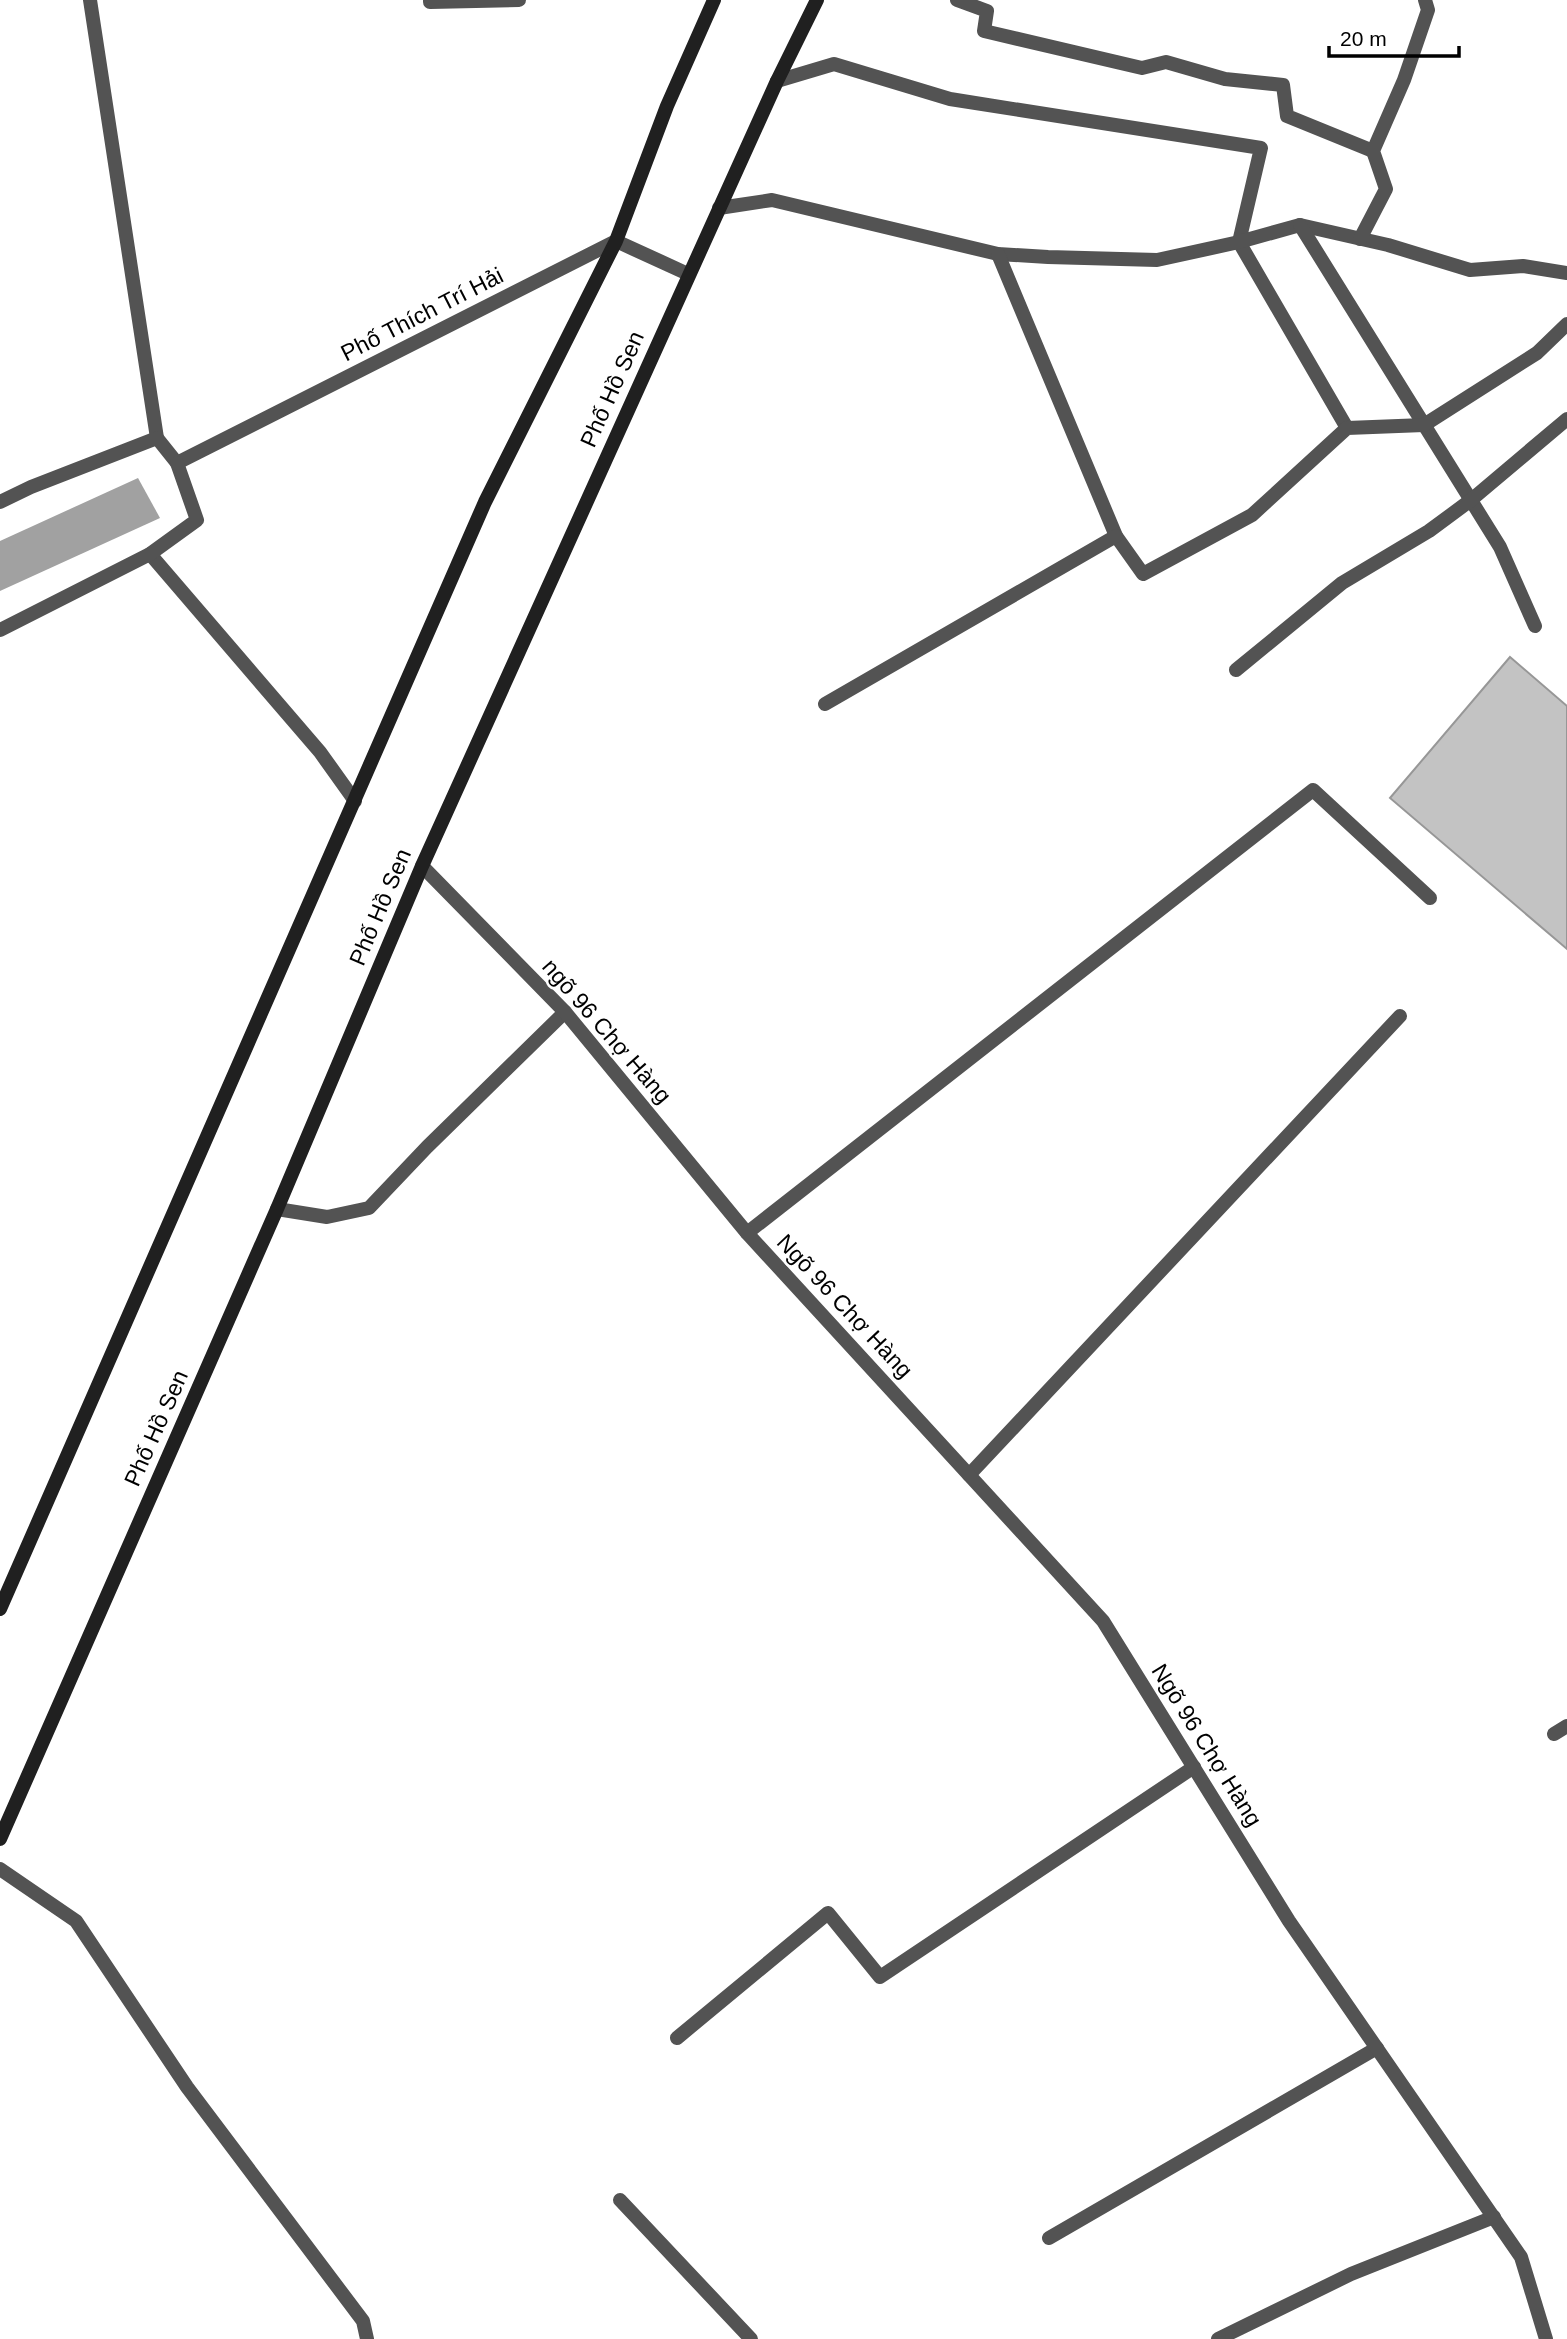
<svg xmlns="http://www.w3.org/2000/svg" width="1567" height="2339" font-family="Helvetica,sans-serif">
  <rect width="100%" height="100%" fill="#fff"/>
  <!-- water -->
  <path fill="#a1a1a1" d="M138 478 160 518 0 591V541Z"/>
  <!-- building -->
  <path fill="#c3c3c3" stroke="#979797" stroke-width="2" d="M1510 657 1567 706V949L1390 798Z"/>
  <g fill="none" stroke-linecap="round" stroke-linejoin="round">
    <!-- lane -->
    <g stroke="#535353" stroke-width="14">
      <path d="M90 0 157 438"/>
      <path d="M430 0V2L519 0"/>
      <path d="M957 0 987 11 984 31 1142 68 1166 62 1225 79 1283 85 1287 116 1373 151"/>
      <path d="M777 81 834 64 950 99 1261 148 1239 242 1347 428"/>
      <path d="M719 208 772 200 998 254 1048 257 1157 260 1239 242 1300 225 1388 245 1470 270 1523 266 1567 273"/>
      <path d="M1300 225 1500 547 1535 626"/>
      <path d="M1360 239 1386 189 1373 151 1404 80 1428 10 1425 0"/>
      <path d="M998 254 1116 536 1143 574 1252 515 1347 428 1424 425 1537 353 1567 324"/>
      <path d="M150 554 320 752 355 801"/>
      <path d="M1236 670 1342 583 1429 531 1471 500 1567 419"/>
      <path d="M825 704 1116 536"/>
      <path d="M277 1209 327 1217 369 1208 427 1147 565 1012"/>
      <path d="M747 1233 1313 790 1430 898"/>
      <path d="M969 1475 1400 1016"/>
      <path d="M1554 1734 1567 1726"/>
      <path d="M0 1869 76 1921 187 2087 363 2321 367 2339"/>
      <path d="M677 2038 828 1913 880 1977 1194 1767"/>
      <path d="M620 2200 751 2339"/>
      <path d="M1049 2238 1377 2048"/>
      <path d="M1218 2339 1351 2274 1494 2217"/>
    </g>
    <!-- street -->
    <g stroke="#535353" stroke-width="14">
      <path d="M0 502 31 487 157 438 177 463 616 241 688 274"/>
      <path d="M0 630 150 554 197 520 177 463"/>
      <path d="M422 866 565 1012 747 1233 1103 1621 1289 1921 1521 2257 1546 2339"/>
    </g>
    <!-- secondary -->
    <g stroke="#202020" stroke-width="14">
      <path d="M0 1609 485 502 616 241 667 106 714 0"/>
      <path d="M0 1839 277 1209 422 866 777 81 817 0"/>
    </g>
  </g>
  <g text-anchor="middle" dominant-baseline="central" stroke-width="5" stroke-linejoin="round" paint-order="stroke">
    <!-- street labels -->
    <g font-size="23" fill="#000" stroke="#fff">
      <text transform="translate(422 314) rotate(-27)">Phố Thích Trí Hải</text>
      <text transform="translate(612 389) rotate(-66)">Phố Hồ Sen</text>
      <text transform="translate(380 907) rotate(-67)">Phố Hồ Sen</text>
      <text transform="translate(607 1031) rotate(49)">ngõ 96 Chợ Hàng</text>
      <text transform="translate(845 1306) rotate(47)">Ngõ 96 Chợ Hàng</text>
      <text transform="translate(156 1428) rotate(-66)">Phố Hồ Sen</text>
      <text transform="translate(1207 1745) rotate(58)">Ngõ 96 Chợ Hàng</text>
    </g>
  </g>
  <!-- scale -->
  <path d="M1329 46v10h130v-10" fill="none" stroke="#000000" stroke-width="3.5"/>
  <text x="1340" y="46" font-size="21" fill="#000000" stroke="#ffffff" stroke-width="5" paint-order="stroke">20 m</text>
</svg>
